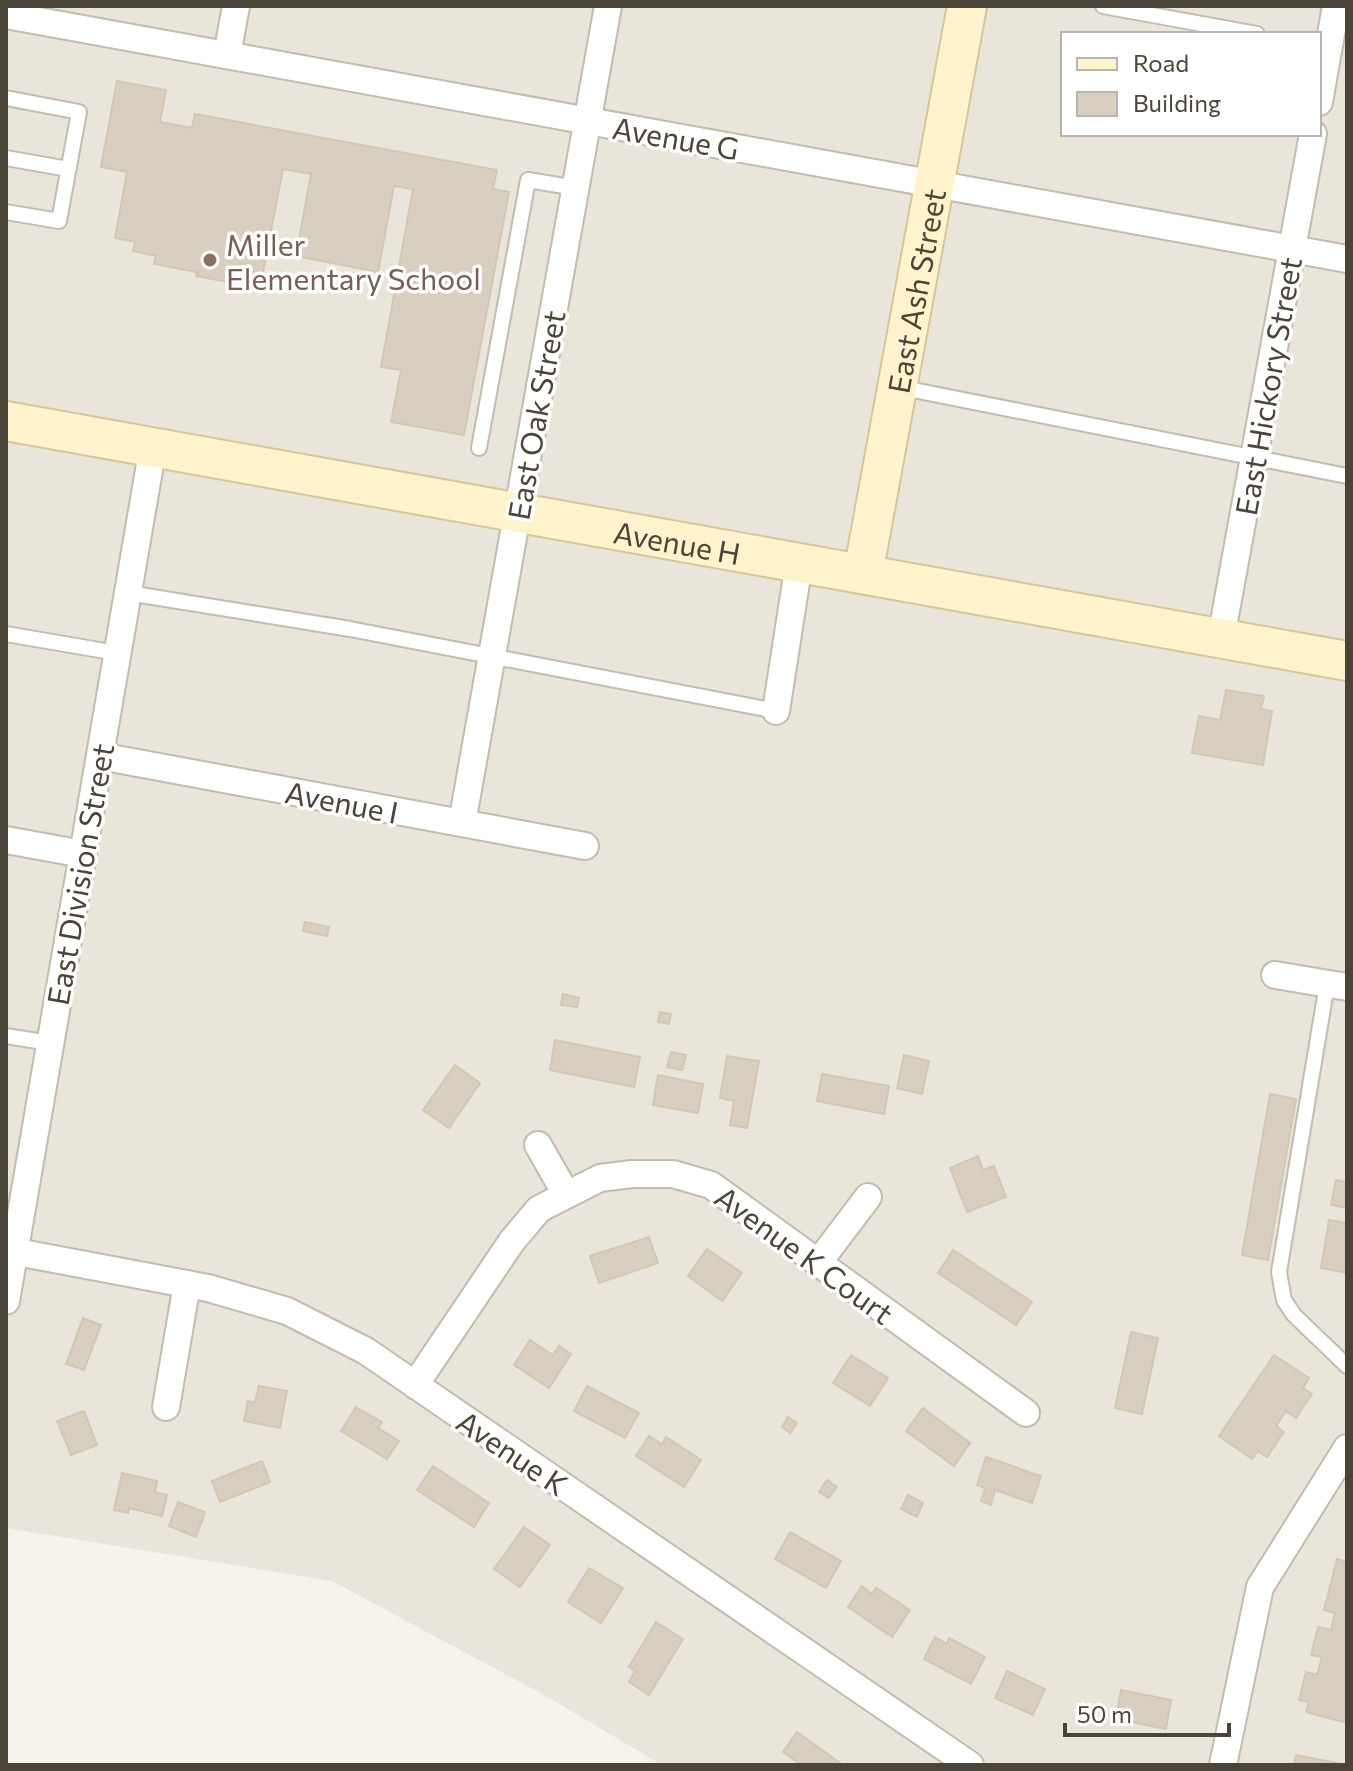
<svg xmlns="http://www.w3.org/2000/svg" width="1353" height="1771" font-family="Commissioner,sans-serif">
  <rect width="100%" height="100%" fill="#f6f3ec"/>
  <!-- residential -->
  <path fill="#eae5da" fill-rule="evenodd" d="M6 6H1347V1765H662L546 1696 332 1581 6 1528ZM1063 34H1319V134H1063Z"/>
  <!-- building -->
  <g fill="#d8cfc1" stroke="#d3c7b4" stroke-width="2">
    <path d="M117 81 166 90 160 122 192 128 195 114 497 170 493 189 509 192 464 435 391 422 401 370 381 367 413 189 394 186 378 272 296 256 311 174 283 169 260 288 196 276 197 272 154 264 156 256 133 251 135 242 115 238 127 172 101 167Z"/>
    <path d="M1226 690 1264 696 1261 709 1272 711 1263 765 1192 753 1199 716 1220 720Z"/>
    <path d="M305 922 329 927 327 936 303 931Z"/>
    <path d="M563 994 579 998 577 1007 561 1005Z"/>
    <path d="M660 1012 671 1014 669 1024 658 1022Z"/>
    <path d="M555 1040 640 1057 634 1087 550 1070Z"/>
    <path d="M671 1052 686 1055 682 1070 667 1067Z"/>
    <path d="M904 1055 929 1061 922 1094 897 1088Z"/>
    <path d="M727 1056 759 1061 747 1128 730 1125 734 1101 720 1098Z"/>
    <path d="M455 1065 480 1083 449 1128 423 1110Z"/>
    <path d="M822 1074 889 1086 884 1114 817 1101Z"/>
    <path d="M658 1075 703 1084 698 1113 653 1105Z"/>
    <path d="M1270 1094 1296 1099 1268 1260 1242 1255Z"/>
    <path d="M978 1156 983 1170 994 1166 1006 1197 967 1212 950 1168Z"/>
    <path d="M1336 1180 1347 1182V1208L1331 1205Z"/>
    <path d="M1329 1220 1347 1223V1273L1321 1268Z"/>
    <path d="M649 1237 658 1263 599 1283 590 1256Z"/>
    <path d="M707 1249 742 1273 722 1301 688 1276Z"/>
    <path d="M953 1250 1032 1302 1016 1325 938 1273Z"/>
    <path d="M83 1318 101 1325 84 1370 66 1364Z"/>
    <path d="M1131 1332 1158 1338 1142 1414 1115 1408Z"/>
    <path d="M530 1340 553 1355 559 1346 571 1354 549 1388 514 1365Z"/>
    <path d="M851 1355 888 1378 870 1406 833 1383Z"/>
    <path d="M1274 1355 1309 1378 1303 1388 1312 1394 1296 1418 1286 1411 1276 1426 1284 1432 1267 1457 1258 1451 1252 1459 1219 1436Z"/>
    <path d="M259 1386 287 1391 280 1428 244 1421 248 1401 255 1403Z"/>
    <path d="M587 1386 639 1413 625 1438 574 1411Z"/>
    <path d="M356 1407 382 1422 378 1428 399 1441 387 1459 341 1431Z"/>
    <path d="M923 1408 970 1443 954 1466 906 1431Z"/>
    <path d="M84 1411 97 1445 71 1455 57 1421Z"/>
    <path d="M788 1417 797 1423 790 1433 782 1427Z"/>
    <path d="M649 1436 662 1444 666 1437 701 1460 684 1487 636 1456Z"/>
    <path d="M986 1457 1041 1476 1032 1503 995 1490 991 1505 981 1501 985 1488 977 1485Z"/>
    <path d="M262 1461 270 1482 220 1502 212 1481Z"/>
    <path d="M433 1466 489 1503 474 1527 417 1490Z"/>
    <path d="M122 1473 157 1481 155 1492 167 1495 162 1516 129 1508 128 1513 114 1510Z"/>
    <path d="M827 1480 837 1487 829 1498 819 1492Z"/>
    <path d="M908 1495 923 1503 917 1517 901 1509Z"/>
    <path d="M178 1502 205 1512 196 1537 169 1526Z"/>
    <path d="M524 1527 550 1545 520 1587 494 1569Z"/>
    <path d="M790 1532 841 1561 826 1588 775 1559Z"/>
    <path d="M1337 1559 1347 1562V1723L1306 1712 1309 1702 1299 1700 1306 1672 1317 1675 1322 1657 1311 1655 1318 1627 1331 1630 1335 1613 1324 1610Z"/>
    <path d="M589 1568 623 1588 601 1623 568 1602Z"/>
    <path d="M862 1586 872 1594 876 1588 910 1610 892 1637 848 1607Z"/>
    <path d="M656 1622 683 1639 649 1695 629 1682 635 1671 629 1667Z"/>
    <path d="M935 1637 947 1644 949 1638 985 1657 971 1684 924 1659Z"/>
    <path d="M1007 1671 1045 1689 1033 1715 995 1698Z"/>
    <path d="M1121 1690 1171 1700 1166 1729 1116 1719Z"/>
    <path d="M797 1732 843 1765H801L783 1752Z"/>
    <path d="M1296 1755 1347 1765H1294Z"/>
  </g>
  <g fill="none" stroke-linecap="round" stroke-linejoin="round">
    <!-- lane casing -->
    <g stroke="#c2bbae" stroke-width="18">
      <g id="lane">
        <path d="M1103 6 1257 34"/>
        <path d="M6 98 79 112 59 221 6 212"/>
        <path d="M6 158 68 169"/>
        <path d="M898 387 1347 476"/>
        <path d="M479 448 528 180 576 188"/>
        <path d="M128 593 350 629 776 711"/>
        <path d="M6 634 117 653"/>
        <path d="M1327 984 1279 1272 1284 1300 1294 1315 1347 1366"/>
        <path d="M6 1036 50 1043"/>
      </g>
    </g>
    <!-- street casing -->
    <g stroke="#c2bbae" stroke-width="30">
      <g id="street">
        <path d="M6 15 1347 259"/>
        <path d="M227 55 236 6"/>
        <path d="M1319 102 1336 6"/>
        <path d="M1221 638 1313 134"/>
        <path d="M776 711 799 563"/>
        <path d="M100 756 585 846"/>
        <path d="M462 823 608 6"/>
        <path d="M6 840 83 854"/>
        <path d="M1275 975 1347 987"/>
        <path d="M538 1145 566 1194"/>
        <path d="M6 1250 208 1288 287 1311 366 1351 970 1765"/>
        <path d="M818 1263 868 1197"/>
        <path d="M6 1301 153 447"/>
        <path d="M415 1385 512 1241 539 1209 600 1178 632 1174H673L711 1185 1026 1413"/>
        <path d="M166 1407 187 1284"/>
        <path d="M1223 1765 1260 1587 1347 1448"/>
      </g>
    </g>
    <!-- secondary casing -->
    <g stroke="#d6c79b" stroke-width="42">
      <g id="secondary">
        <path id="s1" d="M6 421 1347 661"/>
        <path id="s2" d="M863 574 967 6"/>
      </g>
    </g>
    <!-- lane -->
    <use href="#lane" stroke="#fff" stroke-width="14"/>
    <!-- street -->
    <use href="#street" stroke="#fff" stroke-width="26"/>
    <!-- secondary -->
    <use href="#secondary" stroke="#fff3cd" stroke-width="38"/>
  </g>
  <!-- markers -->
  <circle fill="#8d6e63" stroke="#fff" stroke-width="3" cx="210" cy="260" r="8"/>
  <g text-anchor="middle" dominant-baseline="central" stroke-width="7" stroke-linejoin="round" paint-order="stroke">
    <!-- street labels -->
    <g font-size="30" fill="#4b4439" stroke="#fff">
      <text transform="translate(676 137) rotate(10)">Avenue G</text>
      <text stroke="none"><textPath href="#s2" startOffset="288">East Ash Street</textPath></text>
      <text transform="translate(1267 386) rotate(-80)">East Hickory Street</text>
      <text transform="translate(535 415) rotate(-80)">East Oak Street</text>
      <text stroke="none"><textPath href="#s1" startOffset="682">Avenue H</textPath></text>
      <text transform="translate(342 801) rotate(11)">Avenue I</text>
      <text transform="translate(79 874) rotate(-80)">East Division Street</text>
      <text transform="translate(805 1254) rotate(36)">Avenue K Court</text>
      <text transform="translate(513 1452) rotate(34)">Avenue K</text>
    </g>
    <!-- education labels -->
    <g font-size="30" fill="#785e54" stroke="#fff" text-anchor="start">
      <text x="226" y="243">Miller<tspan x="226" dy="34">Elementary School</tspan></text>
    </g>
  </g>
  <!-- border -->
  <rect width="1353" height="1771" fill="none" stroke="#4b4439" stroke-width="16"/>
  <!-- legend -->
  <rect x="1061" y="32" width="260" height="104" fill="#ffffff" stroke="#b7b4b0" stroke-width="2"/>
  <rect x="1077" y="58" width="40" height="12" fill="#fff3cd" stroke="#b7b4b0" stroke-width="2"/>
  <text x="1133" y="72" font-size="24" fill="#4b4439">Road</text>
  <rect x="1077" y="92" width="40" height="24" fill="#d8cfc1" stroke="#b7b4b0" stroke-width="2"/>
  <text x="1133" y="112" font-size="24" fill="#4b4439">Building</text>
  <!-- scale -->
  <path d="M1065 1723v12h164v-12" fill="none" stroke="#4b4439" stroke-width="4"/>
  <text x="1077" y="1723" font-size="24" fill="#4b4439" stroke="#ffffff" stroke-width="6" paint-order="stroke">50 m</text>
</svg>
